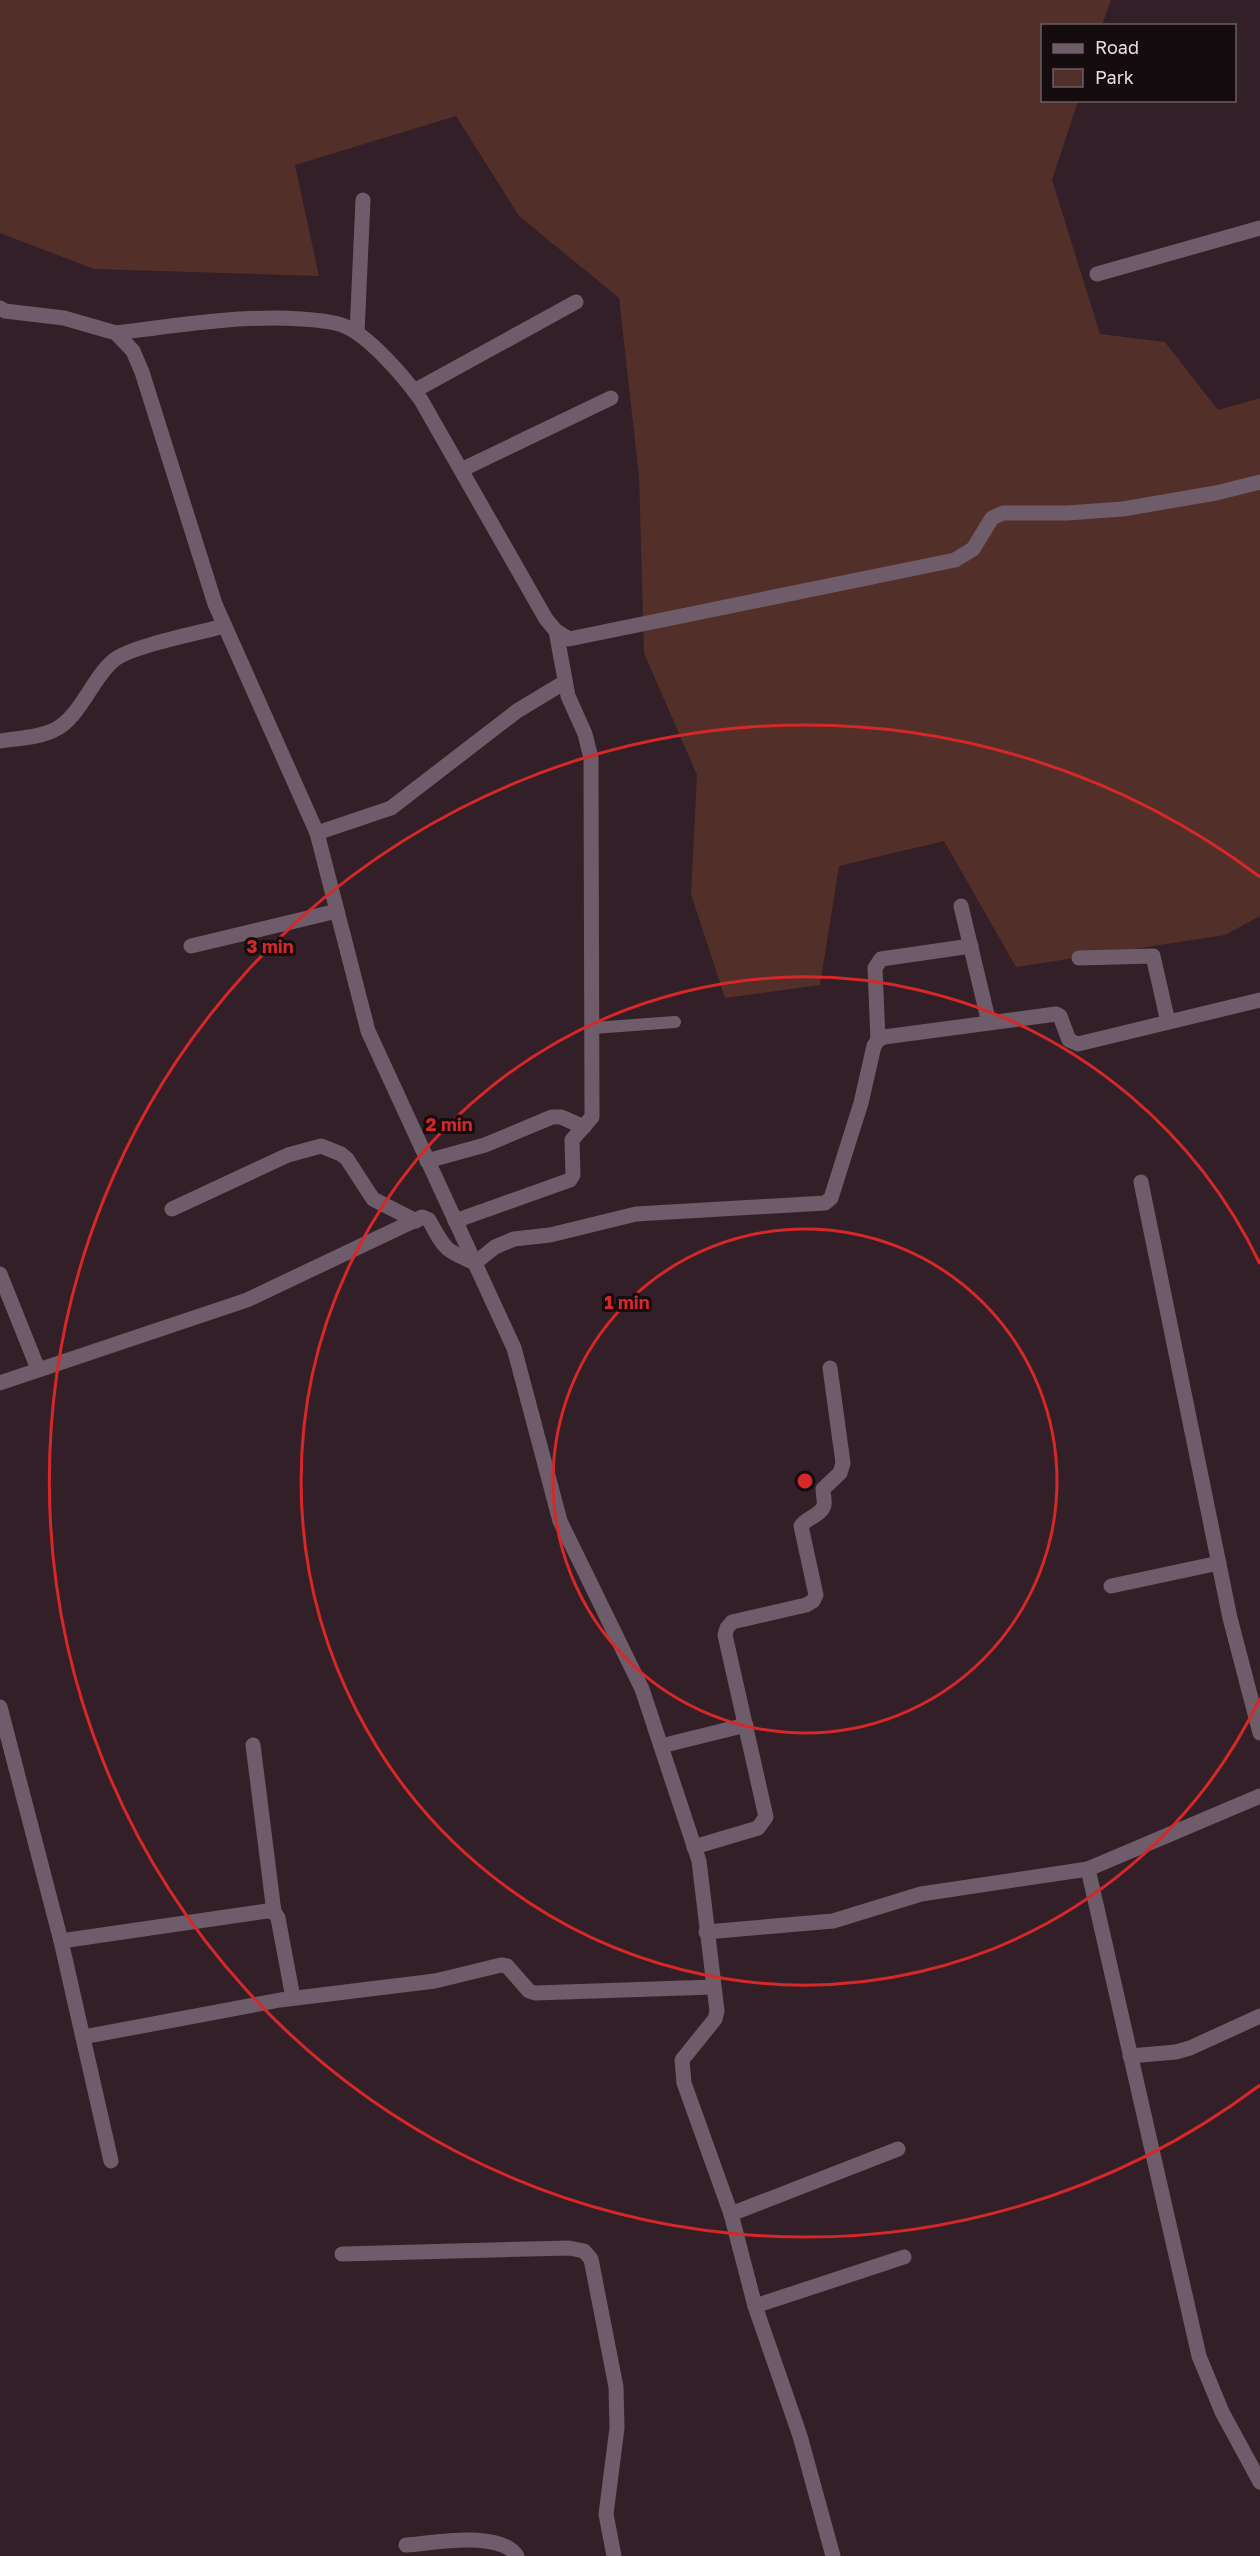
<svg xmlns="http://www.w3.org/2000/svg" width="1260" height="2556" font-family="'Golos Text',sans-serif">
  <rect width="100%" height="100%" fill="#331f27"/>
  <!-- green -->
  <path fill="#522f29" d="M0 0H1111L1102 25 1042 26V100L1078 101 1052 180 1100 334 1165 342 1218 410 1260 398V916L1225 935 1016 967 944 841 839 866 820 985 725 998 691 894 697 775 644 653 639 476 619 298 519 216 456 116 295 165 319 276 94 269 0 233Z"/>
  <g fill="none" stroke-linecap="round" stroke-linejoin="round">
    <!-- lane -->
    <path stroke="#6f5c6a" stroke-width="12" d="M593 1028 675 1022"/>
    <!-- street -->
    <g stroke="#6f5c6a" stroke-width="15">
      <path d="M1097 274 1260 228"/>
      <path d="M0 308 5 311 64 318 116 333 133 351 142 372 215 604 317 833 368 1031 514 1348 560 1521 642 1689 699 1861 717 2011 715 2019 682 2060 684 2083 731 2214 755 2306 800 2436 833 2556"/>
      <path d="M116 333C178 325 239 315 302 319 315 320 330 321 342 325 368 334 405 378 421 400L546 619 556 631 569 639 955 560 973 549 992 518 1003 513H1067L1123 509 1216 493 1260 482"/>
      <path d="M357 333 363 200"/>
      <path d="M414 391 576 302"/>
      <path d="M461 470 611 398"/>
      <path d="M0 741C18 738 38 738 54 730 80 718 92 678 114 660 131 646 199 633 224 626"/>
      <path d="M317 833 391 808 517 711 565 682"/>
      <path d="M961 906 989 1023"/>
      <path d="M191 946 337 911"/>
      <path d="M1079 958 1153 956 1168 1022"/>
      <path d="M878 1040 875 968 881 959 971 946"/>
      <path d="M427 1161 485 1145 552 1117H561L584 1127"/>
      <path d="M1141 1182 1230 1618 1260 1733"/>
      <path d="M172 1209 288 1155 321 1146 341 1154 347 1159 373 1199 416 1221"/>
      <path d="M455 1221 570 1180 573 1175 572 1140 592 1117 591 758 585 734 568 696 556 631"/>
      <path d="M0 1274 38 1369"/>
      <path d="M0 1383 247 1300 422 1217 429 1220C445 1249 443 1249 475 1263L495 1247 514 1239 550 1235 636 1214 825 1203 831 1198 861 1103 874 1046 878 1040 884 1037 1056 1014 1060 1016 1069 1040 1078 1044 1260 1000"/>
      <path d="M1111 1586 1219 1563"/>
      <path d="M0 1707 61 1941 111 2161"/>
      <path d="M253 1745 274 1912"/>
      <path d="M661 1746 746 1725"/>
      <path d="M694 1847 758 1828 766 1817 725 1635 727 1628 732 1622 806 1605 813 1601 816 1595 801 1526C806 1518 822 1515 824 1505 825 1501 823 1494 823 1489L840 1473 843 1463 830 1368"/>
      <path d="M1088 1869 1199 2356 1222 2412 1260 2482"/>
      <path d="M706 1932 833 1921 921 1894 1088 1869 1260 1796"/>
      <path d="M61 1941 267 1911 274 1912 278 1918 293 1998"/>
      <path d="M83 2037 280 2000 435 1981 501 1965 507 1966 529 1991 535 1993 713 1987"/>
      <path d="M1130 2056 1176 2052 1190 2048 1260 2016"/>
      <path d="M731 2214 898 2149"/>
      <path d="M342 2254 569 2248 584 2251 591 2259 616 2387 617 2428 606 2514 614 2556"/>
      <path d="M755 2306 904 2257"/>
      <path d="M406 2545C435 2543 500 2530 517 2556"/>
    </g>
  </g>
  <!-- distance rings -->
  <g fill="none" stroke="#d62828" stroke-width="3">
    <circle cx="805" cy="1481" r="252"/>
    <path d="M1260 1698A504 504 0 1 1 1260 1264"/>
    <path d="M1260 2085A756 756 0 1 1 1260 877"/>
  </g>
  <circle cx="805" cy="1481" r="9" fill="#d62828" stroke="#150c0f" stroke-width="3"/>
  <g font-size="18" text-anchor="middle" font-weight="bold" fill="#d62828" stroke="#150c0f" stroke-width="6" stroke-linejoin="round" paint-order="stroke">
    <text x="270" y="953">3 min</text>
    <text x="449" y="1131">2 min</text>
    <text x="627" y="1309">1 min</text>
  </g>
  <!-- legend -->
  <rect x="1041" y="24" width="195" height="78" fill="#150c0f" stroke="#6a5f63" stroke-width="1.5"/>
  <rect x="1053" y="44" width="30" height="9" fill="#6f5c6a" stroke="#6a5f63" stroke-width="1.5"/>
  <text x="1095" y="54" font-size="18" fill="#eadce1">Road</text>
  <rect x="1053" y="69" width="30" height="18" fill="#522f29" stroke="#6a5f63" stroke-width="1.5"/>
  <text x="1095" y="84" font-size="18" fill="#eadce1">Park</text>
</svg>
